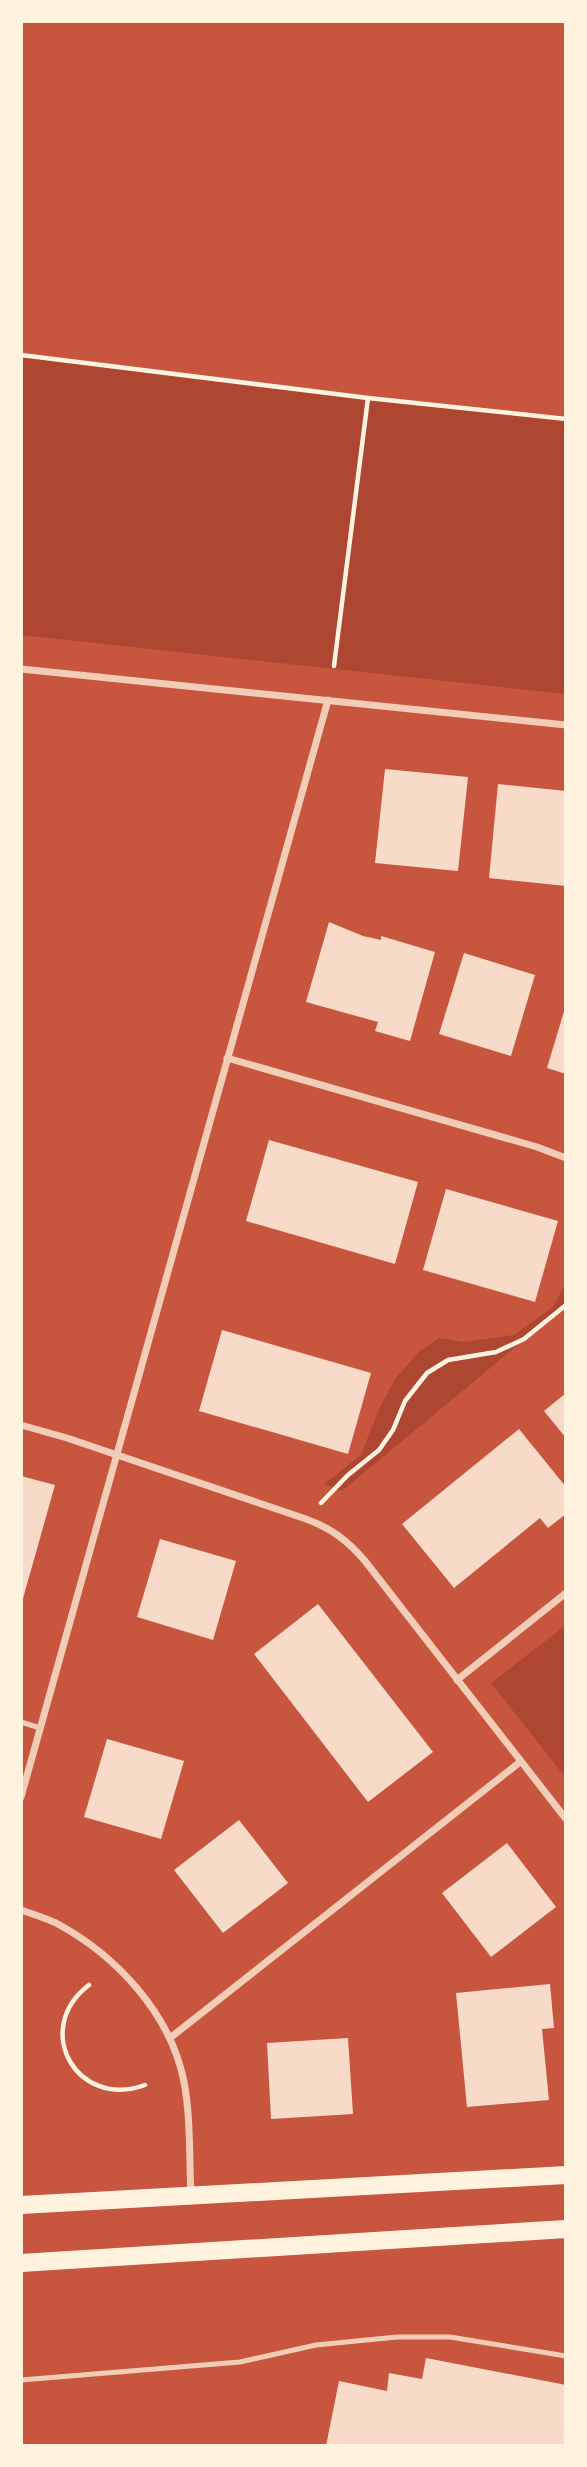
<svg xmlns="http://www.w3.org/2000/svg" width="587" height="2467" font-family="Inter,sans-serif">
  <rect width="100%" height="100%" fill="#c8553d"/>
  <!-- green -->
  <g fill="#ae4732">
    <path d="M21 355 566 420V694L21 635Z"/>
    <path d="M566 1282V1305L342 1491 324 1484 361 1455 379 1409 395 1379 419 1352 439 1338 464 1342 514 1335 553 1307Z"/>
    <path d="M566 1625V1778L491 1683Z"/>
  </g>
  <!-- building -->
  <g fill="#f7dbc8">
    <path d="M385 769 468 777 458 871 375 863Z"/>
    <path d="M498 784 566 791V886L489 878Z"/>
    <path d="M329 922 363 936 381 940V936L435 952 410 1041 375 1031 378 1022 306 1002Z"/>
    <path d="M464 953 535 975 511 1056 439 1034Z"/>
    <path d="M565 1008 566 1009V1074L547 1068Z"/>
    <path d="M269 1140 418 1182 395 1264 246 1221Z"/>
    <path d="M446 1189 558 1221 535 1302 423 1270Z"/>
    <path d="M222 1330 371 1373 348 1454 199 1411Z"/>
    <path d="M566 1393V1438L544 1411Z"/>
    <path d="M519 1429 566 1487V1514L548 1528 540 1518 454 1588 402 1524Z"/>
    <path d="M21 1476 55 1485 22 1602H21Z"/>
    <path d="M160 1539 236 1561 213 1640 137 1617Z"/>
    <path d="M318 1604 433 1752 368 1802 254 1654Z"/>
    <path d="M107 1739 184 1761 161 1839 84 1817Z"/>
    <path d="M239 1820 288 1883 223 1933 174 1870Z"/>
    <path d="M507 1843 556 1907 491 1957 442 1893Z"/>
    <path d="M550 1984 554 2028 542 2029 549 2100 467 2107 456 1993Z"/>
    <path d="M348 2038 353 2114 271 2119 267 2043Z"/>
    <path d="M426 2358 566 2385V2446H326L339 2381 387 2391 389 2373 422 2379Z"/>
  </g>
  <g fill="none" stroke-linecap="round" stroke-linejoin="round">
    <!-- path -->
    <g stroke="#fff3e0" stroke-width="4.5">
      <path d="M21 355 368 398 566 419"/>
      <path d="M334 666 368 398"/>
      <path d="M321 1503 348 1475 379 1450 393 1430 405 1401 427 1373 448 1360 496 1352 524 1339 566 1305"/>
      <path d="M89 1985C31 2029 77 2110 145 2085"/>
    </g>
    <!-- service -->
    <g stroke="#f1ccb7" stroke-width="5">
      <path d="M21 1722 40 1728"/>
      <path d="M21 2380 240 2362 316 2345 397 2337H450L566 2356"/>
    </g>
    <!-- minor -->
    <g stroke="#f1ccb7" stroke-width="7">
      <path d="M21 669 566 725"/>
      <path d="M227 1058 537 1147 566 1158"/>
      <path d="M21 1425 67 1438 306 1519C331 1528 348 1541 365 1561L566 1819"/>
      <path d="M457 1680 566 1593"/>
      <path d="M21 1797 328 700"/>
      <path d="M21 1910C33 1914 45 1918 56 1923 116 1955 171 2014 184 2082 191 2119 189 2158 191 2195"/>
      <path d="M170 2038 520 1762"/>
    </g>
    <!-- primary -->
    <g stroke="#fff3e0" stroke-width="18">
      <path d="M21 2205 566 2175"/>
      <path d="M21 2263 566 2229"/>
    </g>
  </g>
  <!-- border -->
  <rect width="587" height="2467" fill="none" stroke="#fff3e0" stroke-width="46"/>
</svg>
